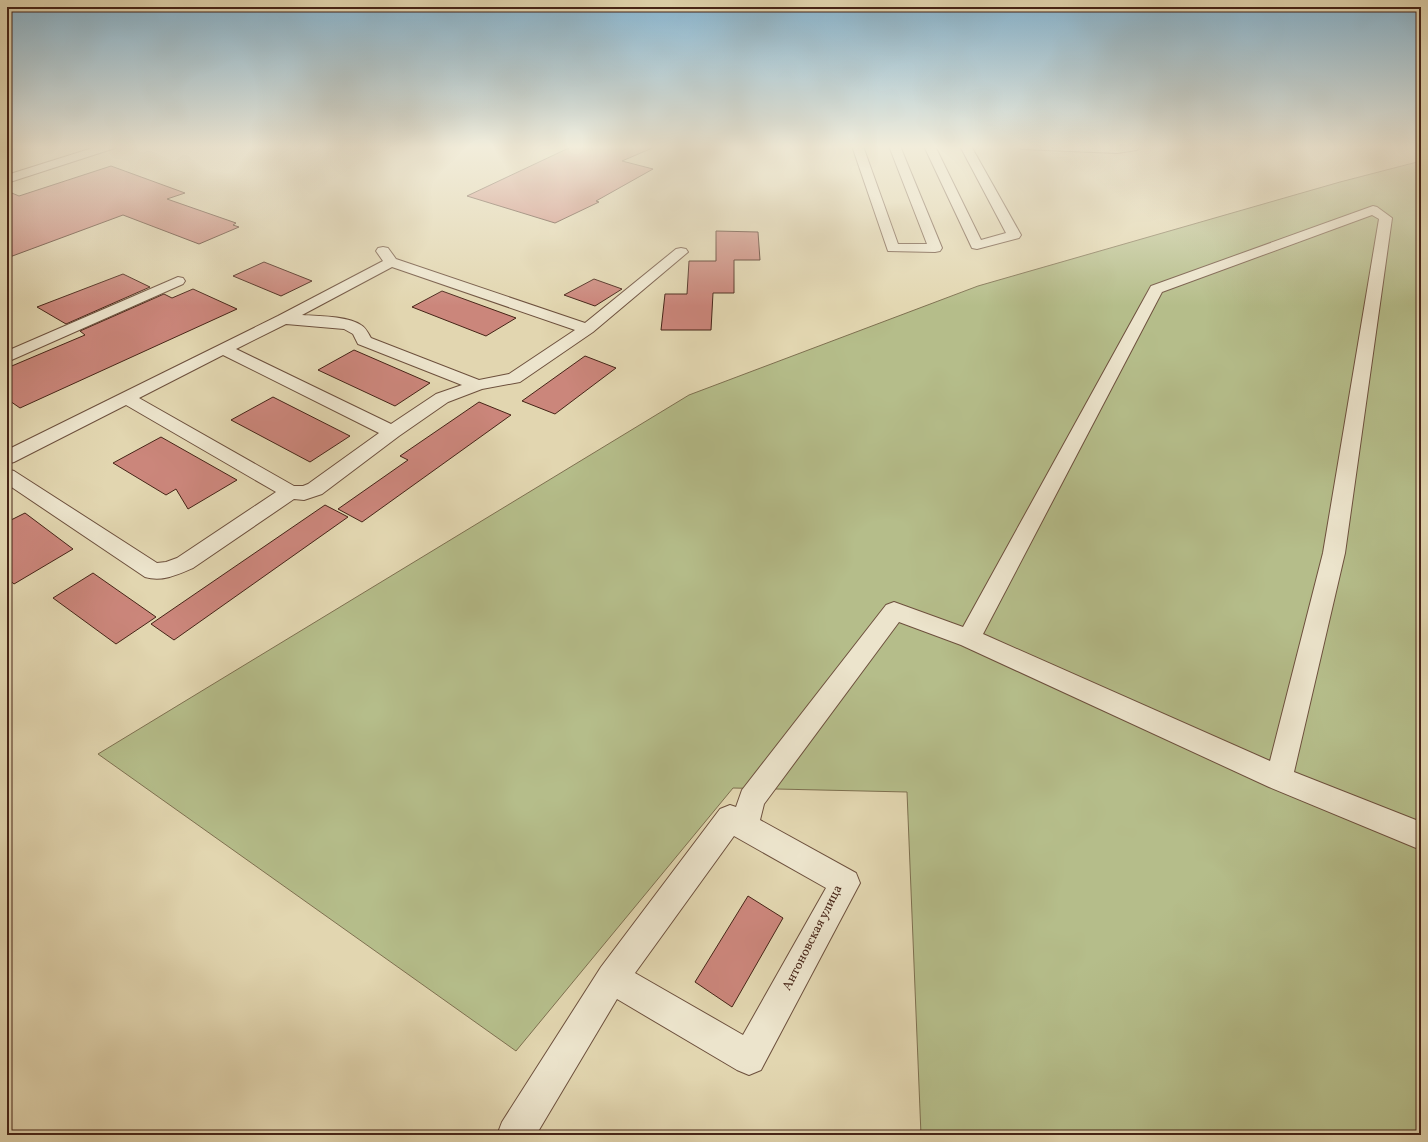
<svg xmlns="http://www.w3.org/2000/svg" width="1428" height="1142" font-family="Vollkorn,serif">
  <rect width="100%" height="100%" fill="#e2d6b0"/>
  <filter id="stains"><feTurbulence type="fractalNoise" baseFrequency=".005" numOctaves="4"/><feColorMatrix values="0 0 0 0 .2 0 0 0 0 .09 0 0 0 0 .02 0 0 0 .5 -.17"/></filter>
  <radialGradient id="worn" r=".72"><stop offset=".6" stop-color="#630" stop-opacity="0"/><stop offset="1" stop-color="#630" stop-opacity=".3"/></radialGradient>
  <!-- green -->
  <path fill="#b5bd8a" stroke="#7e7050" d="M1421 161V1135H921L907 792 733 788 516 1051 98 754 689 395 978 286 1340 182Z"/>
  <!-- building -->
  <g fill="#cb867b" stroke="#462417">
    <path d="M573 146H657L622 161 653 169 596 201 599 202 555 223 467 196Z"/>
    <path d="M111 166 185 193 167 199 236 223 233 225 239 227 199 244 123 215 7 258V191L19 196Z"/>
    <path d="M716 231 758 232 760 260H734V293H713L711 330H661L665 294H687L689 261H716Z"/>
    <path d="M264 262 312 281 281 296 233 276Z"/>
    <path d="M123 274 150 287 66 324 37 307Z"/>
    <path d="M594 279 622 289 595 306 564 295Z"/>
    <path d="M193 289 237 309 20 408 7 399V368L85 335 80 331 164 294 172 298Z"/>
    <path d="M442 291 516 318 486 336 412 307Z"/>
    <path d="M354 350 430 383 395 406 318 370Z"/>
    <path d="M585 356 616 368 555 414 522 401Z"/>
    <path d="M273 397 350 436 310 462 231 420Z"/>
    <path d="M479 402 511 415 362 522 338 509 408 460 400 456Z"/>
    <path d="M161 437 237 480 188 509 176 489 166 495 113 463Z"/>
    <path d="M325 505 348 517 174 640 151 624Z"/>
    <path d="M25 513 73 549 14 584 7 578V522Z"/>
    <path d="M93 573 156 617 116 644 53 598Z"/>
    <path d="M748 896 783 918 732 1007 695 982Z"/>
  </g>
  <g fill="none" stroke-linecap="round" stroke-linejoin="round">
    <!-- minor casing -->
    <g stroke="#6d503d" stroke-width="2">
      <g id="minor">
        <path d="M99 146H116L115 148 7 183V175Z"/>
        <path d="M852 146H863L898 244H927L889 146H900L942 248 940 251 935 252 888 251Z"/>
        <path d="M924 146H935L981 240 1006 233 960 146H971L1021 235 1019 238 977 249 972 248Z"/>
        <path d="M1017 146H1139L1137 150 1117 153 1022 149Z"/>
        <path d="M1373 206 1377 207 1392 218 1345 553 1294 772 1421 822V850L1269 787 961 645 899 622 764 804 760 820 856 873 860 883 761 1070 749 1075 737 1070 617 999 536 1135H497L502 1122 601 967 720 809 730 805 736 807 742 790 886 605 894 602 963 627 1151 286ZM1372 215 1379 219 1323 553 1270 761 983 634 1162 292ZM734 836 826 888 743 1035 635 973Z"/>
        <path d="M383 247 388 248 396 259 585 323 676 249 681 248 686 249 688 252 593 332 520 382 482 389 448 402 399 436 322 494 304 500 294 499 193 568C177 575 162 582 145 577L7 484V469L14 471 157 563 166 562 177 558 276 492 126 405 14 462 7 464V450L278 316 383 261 376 251 378 248ZM392 267 575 330 509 374 479 380 371 338C368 333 366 328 361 325 347 316 318 316 302 315ZM286 324 344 329 353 334 358 344 462 385 436 394 391 424 236 349ZM223 355 379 433 308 484 303 486H294L139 398Z"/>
        <path d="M178 277 183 278 185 281 183 284 7 362V351Z"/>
      </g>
    </g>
    <!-- major casing -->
    <g stroke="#462417" stroke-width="2">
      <path id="major" d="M7 146H16L15 148 7 150Z"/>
    </g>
    <!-- minor -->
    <use href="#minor" fill="#ece4cc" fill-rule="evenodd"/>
    <!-- major -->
    <use href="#major" fill="#e1bb78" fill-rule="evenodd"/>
  </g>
  <!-- sky -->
  <linearGradient id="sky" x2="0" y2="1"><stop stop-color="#87b6d2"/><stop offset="0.48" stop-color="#f2eddb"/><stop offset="1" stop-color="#f2eddb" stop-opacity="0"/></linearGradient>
  <rect width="1428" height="306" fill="url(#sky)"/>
  <g text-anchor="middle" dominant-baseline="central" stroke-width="3" stroke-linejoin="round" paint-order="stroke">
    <!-- near-street labels -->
    <g font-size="13" fill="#462417" stroke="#ece4cc">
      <text transform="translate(813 938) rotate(-63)">Антоновская улица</text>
    </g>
  </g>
  <!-- margin -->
  <rect width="1428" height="1142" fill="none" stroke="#e2d6b0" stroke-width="24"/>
  <rect x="8" y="8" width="1412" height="1126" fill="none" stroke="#462417" stroke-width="2"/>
  <rect x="12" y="12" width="1404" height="1118" fill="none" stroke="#462417"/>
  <rect width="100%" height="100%" filter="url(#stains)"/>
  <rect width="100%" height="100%" fill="url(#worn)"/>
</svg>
